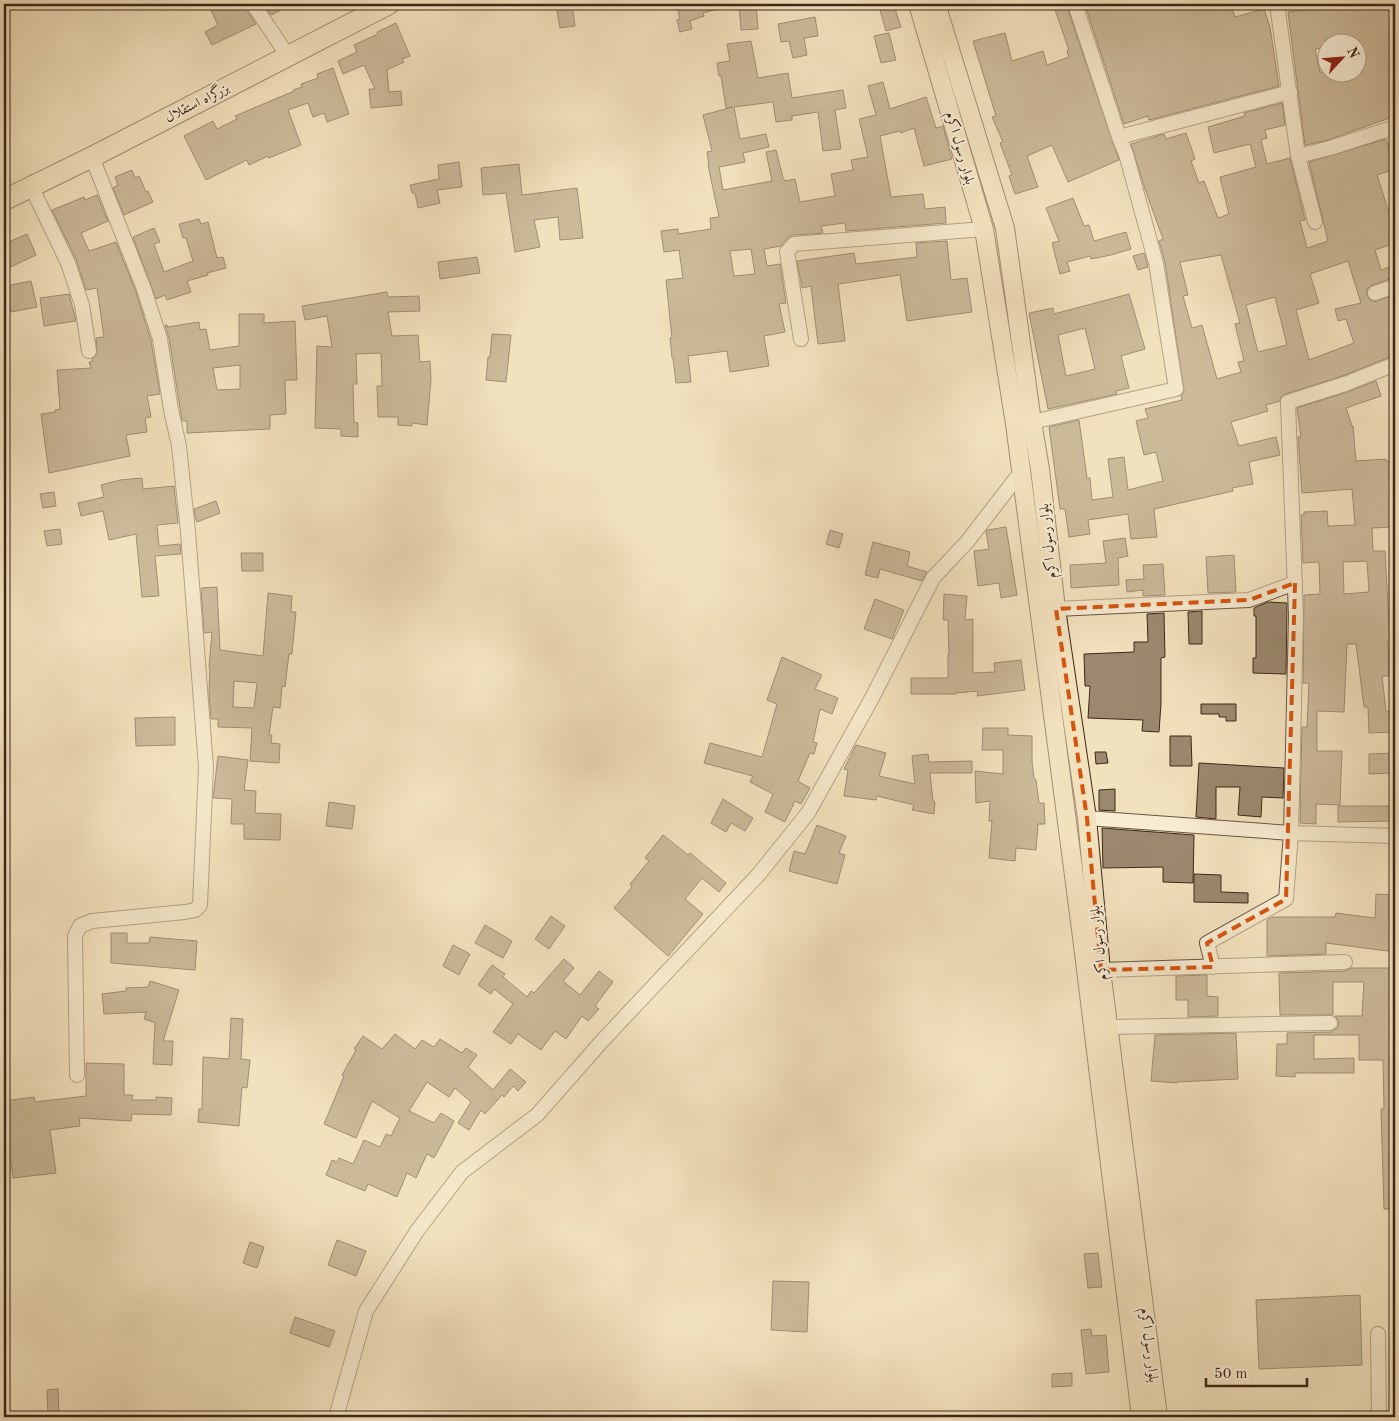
<svg xmlns="http://www.w3.org/2000/svg" width="1399" height="1421" font-family="'Old Standard TT',Amiri,serif">
  <rect width="100%" height="100%" fill="#f2e1bd"/>
  <filter id="stains"><feTurbulence type="fractalNoise" baseFrequency=".004" numOctaves="4"/><feColorMatrix values="0 0 0 0 .2 0 0 0 0 .09 0 0 0 0 .02 0 0 0 .5 -.17"/></filter>
  <radialGradient id="worn" r=".72"><stop offset=".6" stop-color="#630" stop-opacity="0"/><stop offset="1" stop-color="#630" stop-opacity=".3"/></radialGradient>
  <!-- building -->
  <g fill="#9b886e" stroke="#3d2818" fill-rule="evenodd">
    <path d="M208 4H244L246 9 256 24 212 45 205 32 218 25Z"/>
    <path d="M263 4H293L271 15Z"/>
    <path d="M556 4H572L575 26 560 28Z"/>
    <path d="M689 4H724L725 7 703 13 704 16 690 21 692 29 680 32 677 20 680 19 678 11 690 8Z"/>
    <path d="M739 4H756L758 29 741 30Z"/>
    <path d="M1053 4H1066L1119 160 1068 182 1052 145 1027 156 1038 187 1015 194 1009 176 1012 175 1000 143 1003 142 992 117 996 116 973 41 1005 33 1012 61 1043 51 1047 65 1069 57 1067 51 1069 50Z"/>
    <path d="M1090 4H1229L1230 9 1232 8 1235 17 1264 9 1270 27 1279 86 1149 120 1148 116 1124 124 1085 5Z"/>
    <path d="M1312 4H1395V116L1328 140 1305 145 1288 12 1313 9ZM1326 42H1358L1363 72H1320L1315 49 1326 47Z"/>
    <path d="M894 6 901 27 886 31 880 10Z"/>
    <path d="M815 17 818 36 804 38 807 55 793 58 789 41 781 42 778 24Z"/>
    <path d="M396 23 410 56 402 59 404 62 387 70 389 92 401 91 402 105 371 108 369 89H375L364 65 343 74 338 61 357 52 354 45 378 34 377 32Z"/>
    <path d="M889 33 896 60 881 63 874 36Z"/>
    <path d="M751 41 758 78 788 73 792 98 843 90 846 108 835 110 841 149 823 151 818 112 792 116V120L776 122 773 102 734 107 740 139 766 134 769 147 743 153 745 162 719 167 723 190 772 181 766 152 776 150 783 178 785 181 795 179 800 202 835 196 831 174 853 170 851 160 868 157 859 119 876 115 868 86 883 82 890 109 926 97 936 128 943 126 952 159 924 166 914 128 901 133 900 131 880 136 891 197 923 194 925 209 945 207 946 222V223L846 231 845 223 821 226 823 233 793 235 787 238 781 246 764 249 767 266 780 264 786 303 779 304 785 332 764 336 769 366 730 372 727 351 688 356 691 382 676 383 673 358H672L670 338H672L666 280 683 278 679 250 664 252 661 231 678 229V234L711 229 710 218 719 217 708 165H709L707 152 712 151 703 115 733 107 726 108 721 76H719L717 63 730 61 727 44ZM751 249 755 274 734 276 730 251Z"/>
    <path d="M333 68 349 114 327 122 324 113 313 117 308 103 288 110 301 145 269 158 268 156 249 165 247 160 206 180 184 136 213 121 217 129 237 119 235 116 294 91 293 90 302 87 301 84 318 78 317 74Z"/>
    <path d="M1282 103 1285 125 1265 130 1267 138 1261 140 1267 164 1290 158 1305 220 1300 221 1307 248 1328 241 1309 162 1386 139 1389 148 1395 146V169L1377 175 1391 219 1395 218V243L1375 250 1381 270 1395 265V277L1372 285 1368 288 1366 292 1369 299 1374 302 1395 295V355L1342 376 1285 394 1281 397 1280 401 1266 405 1268 411 1231 422 1239 446 1276 437 1280 455 1249 462 1253 484 1232 488 1233 491 1154 509 1157 537 1131 539 1128 514 1088 520 1090 534 1069 537 1065 509H1060L1049 427 1079 420 1087 478H1090L1092 500 1113 497 1108 459 1124 457 1128 490 1163 481 1156 452 1144 455 1136 421 1148 418 1145 409 1182 400 1181 396 1184 391 1165 262 1159 241 1163 239 1145 189 1131 144 1164 134 1166 139 1186 133 1195 159 1191 161 1199 183 1204 181 1218 218 1229 214 1220 177 1256 167 1250 144 1214 153 1208 127 1245 116 1244 113ZM1221 255 1240 323 1235 324 1244 361 1238 362 1241 372 1217 379 1202 325 1192 328 1183 296 1188 295 1180 262ZM1348 261 1361 303 1335 309 1338 321 1346 319 1354 343 1309 360 1296 310 1319 303 1310 274ZM1275 297 1287 345 1258 352 1246 305Z"/>
    <path d="M459 162 462 187 437 190 440 203 418 208 415 193H412L410 185 439 179 438 165Z"/>
    <path d="M519 164 522 195 577 188 583 238 560 240 558 217 534 220 540 247 515 252 506 193 483 195 481 168Z"/>
    <path d="M132 170 135 178 139 176 146 192 148 191 153 202 124 215 113 188 118 185 115 177Z"/>
    <path d="M97 195 108 221 81 233 89 251 116 242 136 292 151 341 160 394 147 396 151 417 145 418 147 432 126 435 130 456 49 473 41 414 55 412V410L60 409 57 370 91 368 89 362 93 361 92 359 97 354 96 338 104 337 97 288 86 290 76 259 52 210 84 197 85 200Z"/>
    <path d="M1073 198 1084 226 1089 225 1094 241 1126 232 1131 249 1111 255 1091 259 1090 256 1067 262 1070 271 1060 274 1052 243 1059 241 1046 208Z"/>
    <path d="M199 219 201 224 208 222 217 258 223 257 226 268 207 273 208 275 187 281 191 292 167 300 165 295 156 299 133 237 154 228 160 242 154 244 164 272 193 261 186 238H183L179 224Z"/>
    <path d="M27 234 36 255 4 270V244Z"/>
    <path d="M947 241 951 280 967 278 972 312 907 321 900 275 838 284 845 341 818 344 811 286 802 288 797 261 854 253 856 264 917 257 916 243Z"/>
    <path d="M1144 253 1148 267 1138 270 1133 256Z"/>
    <path d="M477 257 480 273 440 279 438 262Z"/>
    <path d="M31 281 37 307 11 312 6 286Z"/>
    <path d="M387 292 388 297 419 296 420 311 388 312 392 336 418 335 420 362 430 361 431 379 427 425 412 423V426L398 425V417H378L377 386H382L381 353 356 354 357 384H353L354 422 358 423V437L341 436V429L315 428 317 346 332 347 327 316 305 320 302 306Z"/>
    <path d="M69 294 76 321 44 326 40 298Z"/>
    <path d="M1129 294 1145 349 1121 356 1129 388 1116 391 1117 394 1048 409 1029 313 1053 308 1054 314ZM1085 328 1095 369 1066 376 1058 335Z"/>
    <path d="M239 314H264V323L295 321 297 380H285L286 414 270 415V429L187 433V421H182L180 408 169 338 165 325H167V327L199 322 200 330 206 329 210 350 239 346ZM240 365V389L217 390 213 368Z"/>
    <path d="M492 334 511 335 506 382 486 380 488 357H490Z"/>
    <path d="M1376 381 1381 396 1346 408 1352 426H1353L1356 461 1386 459V461H1395V527L1372 528 1373 551H1385L1390 641H1388L1389 676H1382L1386 711H1393L1394 732 1369 733 1368 707H1364L1356 644H1347L1344 712 1317 711V751H1342L1340 805 1316 804V824L1300 823 1302 727H1307L1309 683H1303L1304 595 1320 594 1319 562 1303 563 1301 515H1304V512L1327 511 1328 526 1355 525 1352 489 1302 493 1298 437H1301L1297 408 1348 392ZM1367 561 1369 592 1344 594 1343 562Z"/>
    <path d="M142 478 143 489 174 486 178 523 157 525 159 546 180 544 181 554 155 556 159 596 142 597 136 534 109 540 103 511 81 516 78 503 104 497 101 485 120 480Z"/>
    <path d="M54 492 56 506 43 508 40 494Z"/>
    <path d="M216 501 220 513 197 522 196 520 194 509Z"/>
    <path d="M1006 527 1017 595 1001 598 999 583 978 586 974 551 989 549 986 532 987 530Z"/>
    <path d="M60 529 62 544 47 546 44 531Z"/>
    <path d="M830 530 843 534 839 548 826 544Z"/>
    <path d="M1125 538 1128 556 1118 558 1119 585 1071 588 1070 565 1106 563 1103 541Z"/>
    <path d="M873 542 910 552 907 566 927 572 922 581 880 569 878 578 865 575Z"/>
    <path d="M241 553H263V571H242Z"/>
    <path d="M1234 555 1236 592 1208 593 1206 557Z"/>
    <path d="M1163 564 1165 595 1143 596V590L1127 592 1126 580 1144 579 1143 565Z"/>
    <path d="M217 587 220 650 263 656 268 593 292 596 291 612H296L292 654H289L285 687 282 686 280 708 273 707 269 735H272L271 743 280 744 279 763 250 761 252 728 218 727V719H211L209 694 210 668 209 667 212 632 204 633 201 588ZM234 681 257 683 254 708 233 707Z"/>
    <path d="M944 594 967 596 965 620 973 619V673L995 672 994 663 1021 660 1025 690 977 696 978 691 956 693V694H911V678H948V654H949L948 620H943Z"/>
    <path d="M875 599 904 610 892 639 864 629Z"/>
    <path d="M1268 602 1287 603 1286 674 1253 673V658H1256V616H1254V608Z"/>
    <path d="M1202 611V644H1189L1188 612Z"/>
    <path d="M1164 613 1165 657 1161 658V703L1159 732 1142 731 1143 720 1088 718 1090 686H1085L1084 654 1134 652V642H1148L1147 614Z"/>
    <path d="M782 657 822 675 815 689 838 698 832 714 820 709 813 742 817 743 814 754 810 753 798 781 810 788 801 804 795 801 785 822 765 812 773 794 750 782 753 776 704 763 710 743 762 757 777 704 767 700Z"/>
    <path d="M1201 704H1236V721H1226V717H1219V714H1201Z"/>
    <path d="M175 717V745L136 746 135 718Z"/>
    <path d="M983 728H1008V735L1032 736V761L1034 778 1036 780 1039 803H1044L1045 824H1038L1036 850 1016 848 1015 861 989 858 992 821H989L990 801 976 803 975 771 1003 774V750H982Z"/>
    <path d="M1170 736H1191L1192 766H1170Z"/>
    <path d="M856 745 886 753 879 776 915 784 912 756 928 754 929 762 972 761V773H930L933 801 935 802 934 814 912 810 914 805 877 796 876 800 844 796 848 770 844 769Z"/>
    <path d="M1095 752H1106L1108 763 1096 764Z"/>
    <path d="M1395 753V773L1369 774V754Z"/>
    <path d="M218 756 248 760 244 790 256 791 255 813 281 814 280 840 244 839V824H231L232 799 213 798Z"/>
    <path d="M1199 763 1284 768 1283 798 1262 797 1261 817 1238 815 1240 787H1216V819L1196 817Z"/>
    <path d="M1115 789V811L1099 810V790Z"/>
    <path d="M723 799 753 818 745 831 731 823 726 832 711 823Z"/>
    <path d="M329 802 355 806 352 829 326 826Z"/>
    <path d="M1338 806H1395V821L1338 822Z"/>
    <path d="M817 825 846 836 839 853 845 855 837 884 789 871 794 851 805 854Z"/>
    <path d="M1102 828 1194 835 1193 883 1163 882V867L1103 868Z"/>
    <path d="M663 835 688 855 690 853 726 883 719 892 702 878 685 899 703 914 668 956 614 908 632 887 630 884 649 861 645 858Z"/>
    <path d="M1194 874 1221 875V892L1248 893V903L1194 902Z"/>
    <path d="M1376 894 1395 895V952L1326 943V954L1267 956V920L1272 917H1335L1336 913 1375 918Z"/>
    <path d="M551 916 565 926 549 949 535 939Z"/>
    <path d="M485 925 512 941 503 958 475 943Z"/>
    <path d="M111 933H127V943H149L150 937 197 941 195 970 111 963Z"/>
    <path d="M453 945 470 954 459 975 443 966Z"/>
    <path d="M564 959 574 968 563 981 580 995 599 971 613 982 595 1006 599 1009 588 1021 582 1016 566 1039 555 1031 541 1050 518 1034 511 1044 493 1032 513 1004 494 989 491 994 478 985 492 965 505 974 503 977 527 997 531 991 534 993Z"/>
    <path d="M1351 968H1395V1209H1384L1381 1109H1384L1383 1060H1359V1035H1314V1059L1354 1058V1073H1295V1077L1276 1076 1277 1044H1287V1033L1331 1032 1338 1027 1339 1022 1335 1016H1362L1364 982H1333V1015H1280L1279 973 1345 971Z"/>
    <path d="M1207 975V996L1218 997V1016L1188 1017V1000H1176V976Z"/>
    <path d="M150 981 179 990 163 1041H173L172 1065 153 1064 155 1023 144 1019 146 1012 104 1014 102 994 126 991V988L148 987Z"/>
    <path d="M231 1018 243 1019 241 1059 250 1060 247 1088 242 1087 239 1126 198 1122 199 1109H202L203 1057 229 1059Z"/>
    <path d="M1236 1033 1238 1079 1177 1082V1083L1151 1081 1155 1035Z"/>
    <path d="M395 1034 415 1049 422 1040 434 1047 440 1039 462 1053 466 1048 477 1055 468 1067 493 1090 510 1069 526 1082 518 1091 513 1086 504 1097 502 1095 485 1114 481 1110 469 1130 458 1123 471 1102 455 1088 449 1097 427 1082 409 1111 434 1123 441 1113 454 1121 434 1158 427 1154 416 1178 407 1173 397 1197 368 1184 365 1191 326 1175 332 1160 337 1162 339 1158 353 1164 364 1140 380 1147 386 1134 391 1136 400 1118 372 1101 356 1138 324 1124 344 1076 342 1075 356 1050 354 1049 363 1036 382 1049Z"/>
    <path d="M86 1063 124 1064V1095H133L132 1100H156V1097L172 1098 171 1115 132 1114 131 1121 79 1118 80 1126 50 1130 56 1173 13 1178 7 1133H4V1101L34 1097 35 1102 86 1096Z"/>
    <path d="M337 1240 366 1251 356 1276 328 1265Z"/>
    <path d="M250 1242 264 1247 257 1268 243 1263Z"/>
    <path d="M1098 1253 1102 1287 1088 1288 1084 1254Z"/>
    <path d="M773 1281 809 1282 807 1332 771 1330Z"/>
    <path d="M1360 1295 1362 1365 1259 1369 1256 1300Z"/>
    <path d="M295 1317 335 1331 329 1347 290 1333Z"/>
    <path d="M1091 1329 1092 1336 1106 1335 1109 1372 1086 1374 1081 1330Z"/>
    <path d="M1072 1373V1386L1052 1387V1374Z"/>
    <path d="M58 1389 59 1413 48 1414 47 1390Z"/>
  </g>
  <g fill="none" stroke-linecap="round" stroke-linejoin="round">
    <!-- minor casing -->
    <g stroke="#6a5641" stroke-width="16">
      <g id="minor">
        <path d="M253 4 288 56"/>
        <path d="M1277 4 1298 156 1315 222"/>
        <path d="M1119 137 1290 92"/>
        <path d="M1298 156 1330 148 1395 127"/>
        <path d="M31 186 68 263 82 305 89 351"/>
        <path d="M1375 293 1395 286"/>
        <path d="M801 339 787 252 794 244 984 229"/>
        <path d="M1032 422 1176 389 1156 263 1126 154 1119 137 1075 4"/>
        <path d="M1056 609 1249 600 1295 583"/>
        <path d="M1087 818 1291 833 1395 836"/>
        <path d="M1213 967 1207 943 1286 899 1291 833 1296 616 1288 402 1345 384 1395 364"/>
        <path d="M1101 970 1345 962"/>
        <path d="M1110 1027 1330 1023"/>
        <path d="M77 1075 75 936 80 926 92 921 185 912 195 910 200 905 206 767 188 532 179 446 171 410 160 339 144 289 92 157"/>
        <path d="M1378 1334 1379 1417"/>
        <path d="M337 1417 338 1410 366 1311 417 1231 462 1172 537 1115 603 1040 759 874 808 813 872 698 933 578 967 542 1021 472"/>
      </g>
    </g>
    <!-- major casing -->
    <g stroke="#3d2818" stroke-width="20">
      <g id="major">
        <path d="M918 4 984 229 1015 424 1082 937 1141 1417"/>
        <path d="M936 4 1005 228 1032 422 1040 469 1056 609 1087 818 1101 970 1158 1417"/>
      </g>
    </g>
    <!-- highway casing -->
    <g stroke="#3d2818" stroke-width="22">
      <path id="highway" d="M4 200 92 157 389 4"/>
    </g>
    <!-- minor -->
    <use href="#minor" stroke="#f7ecd4" stroke-width="14"/>
    <!-- major -->
    <use href="#major" stroke="#f2e1bd" stroke-width="18"/>
    <!-- highway -->
    <use href="#highway" stroke="#f2e1bd" stroke-width="20"/>
  </g>
  <!-- marked area -->
  <path d="M0 0H1399V1421H0ZM1295 583 1286 899 1207 943 1213 967 1101 970 1087 818 1056 609 1249 600Z" fill="#f2e1bd" fill-opacity=".55" fill-rule="evenodd"/>
  <path fill="none" stroke="#d7540d" stroke-width="4" stroke-dasharray="10 6" stroke-linejoin="round" d="M1295 583 1286 899 1207 943 1213 967 1101 970 1087 818 1056 609 1249 600Z"/>
  <g text-anchor="middle" dominant-baseline="central" stroke-width="4" stroke-linejoin="round" paint-order="stroke">
    <!-- street labels -->
    <g font-size="14" fill="#3d2818" stroke="#f7ecd4">
      <text transform="translate(197 103) rotate(-27)">بزرگراه استقلال</text>
      <text transform="translate(960 148) rotate(74)">بلوار رسول اکرم</text>
      <text transform="translate(1048 541) rotate(-96)">بلوار رسول اکرم</text>
      <text transform="translate(1099 943) rotate(-96)">بلوار رسول اکرم</text>
      <text transform="translate(1149 1345) rotate(83)">بلوار رسول اکرم</text>
    </g>
  </g>
  <!-- margin -->
  <rect width="1399" height="1421" fill="none" stroke="#f2e1bd" stroke-width="20"/>
  <rect x="5" y="5" width="1389" height="1411" fill="none" stroke="#3d2818" stroke-width="2.5"/>
  <rect x="10" y="10" width="1379" height="1401" fill="none" stroke="#3d2818"/>
  <!-- north arrow -->
  <g transform="translate(1342 58) rotate(64)"><circle r="24" fill="#f7ecd4" stroke="#ad9e89"/>
  <path d="M0-4L9 19L0 12L-9 19Z" fill="#8f2418"/>
  <text y="-8" font-size="14" font-weight="bold" text-anchor="middle" fill="#3d2818">N</text>
  </g>
  <!-- scale -->
  <path d="M1206 1378v8h101v-8" fill="none" stroke="#3d2818" stroke-width="2.5"/>
  <text x="1214" y="1378" font-size="15" fill="#3d2818" stroke="#f7ecd4" stroke-width="4" paint-order="stroke">50 m</text>
  <rect width="100%" height="100%" filter="url(#stains)"/>
  <rect width="100%" height="100%" fill="url(#worn)"/>
</svg>
